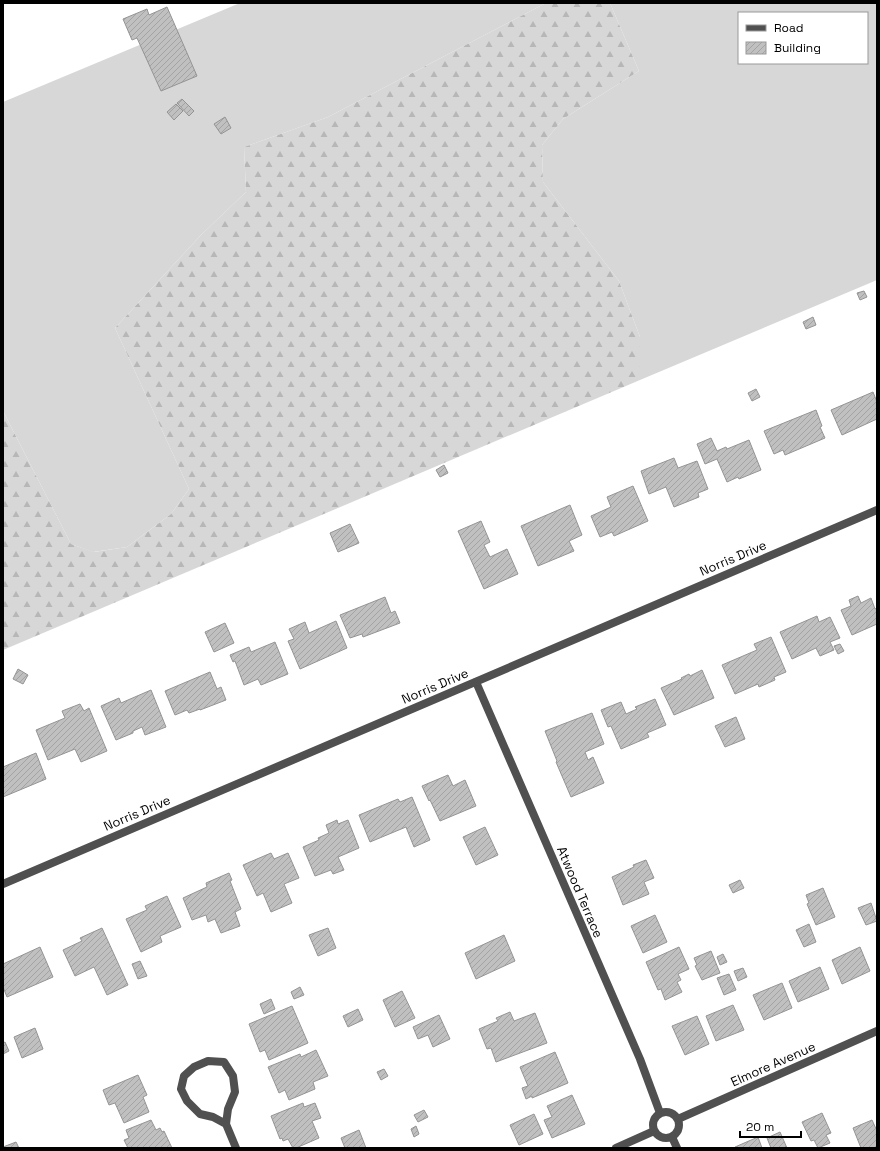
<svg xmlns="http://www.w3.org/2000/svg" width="880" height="1151" font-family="'Space Grotesk',sans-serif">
  <defs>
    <pattern id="forest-firs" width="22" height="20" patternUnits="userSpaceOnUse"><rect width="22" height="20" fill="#d7d7d7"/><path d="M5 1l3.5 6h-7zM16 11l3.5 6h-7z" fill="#b7b7b7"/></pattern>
    <pattern id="building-hatch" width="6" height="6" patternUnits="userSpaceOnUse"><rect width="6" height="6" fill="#c0c0c0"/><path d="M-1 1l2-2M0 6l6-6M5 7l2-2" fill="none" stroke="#a3a3a3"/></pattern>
  </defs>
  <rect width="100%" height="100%" fill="#fff"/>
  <!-- grass -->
  <g fill="#d7d7d7" fill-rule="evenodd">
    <path d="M240 3H546L328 117 244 147 246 192 201 235 115 328 189 489 171 514 127 547 93 552 71 544 3 411V102Z"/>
    <path d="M610 3H877V280L640 380V337L619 281 543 182 542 145 563 119 639 71ZM739 13H867V63H739Z"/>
  </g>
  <!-- forest -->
  <path fill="url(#forest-firs)" d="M546 3H610L639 71 563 119 542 145 543 182 619 281 640 337V380L3 650V411L71 544 94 552 127 547 171 514 189 489 115 328 201 235 246 192 244 147 328 117Z"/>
  <!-- building -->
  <g fill="url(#building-hatch)" stroke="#949494">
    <path d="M167 7 197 76 161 91 137 38 132 40 123 19 147 9 149 15Z"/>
    <path d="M182 99 194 111 189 116 177 103Z"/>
    <path d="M176 104 183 111 174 120 167 112Z"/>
    <path d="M225 117 231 128 221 134 214 124Z"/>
    <path d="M864 291 867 297 860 300 857 293Z"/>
    <path d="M813 317 816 325 806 329 803 322Z"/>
    <path d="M756 389 760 397 752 401 748 393Z"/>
    <path d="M873 392 877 402V419L842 435 831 410Z"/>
    <path d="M816 410 822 426 820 427 825 438 785 455 783 450 774 454 764 431Z"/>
    <path d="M711 438 717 451 726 447 727 449 749 440 761 470 739 479 738 477 727 482 717 459 705 464 697 444Z"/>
    <path d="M674 458 678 468 697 461 708 489 698 493 699 497 674 507 666 487 649 494 641 471Z"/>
    <path d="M444 465 448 473 440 477 436 470Z"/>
    <path d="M633 486 648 521 614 536 612 532 600 537 591 516 611 507 607 497Z"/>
    <path d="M570 505 582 535 569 541 574 551 538 566 521 526Z"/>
    <path d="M481 521 490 542 484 545 490 557 507 549 518 574 484 589 458 531Z"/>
    <path d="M350 524 359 543 338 552 330 533Z"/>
    <path d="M858 596 861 603 871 598 875 609 877 608V624L852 635 841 610 851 606 849 600Z"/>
    <path d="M385 597 391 613 395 611 400 623 363 637 362 634 350 638 340 615Z"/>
    <path d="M817 616 819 622 830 617 840 638 830 642 834 650 820 656 816 648 792 659 780 632Z"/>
    <path d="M336 621 347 648 300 669 288 641 294 639 289 629 305 622 309 633Z"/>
    <path d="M225 623 234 643 214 652 205 632Z"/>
    <path d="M771 637 786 672 774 677 775 680 759 687 758 684 735 694 722 665 757 650 754 644Z"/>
    <path d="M275 642 288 674 261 685 258 679 244 685 235 661 233 662 230 655 249 647 251 652Z"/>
    <path d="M840 644 844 651 838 654 834 646Z"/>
    <path d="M18 669 28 675 23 684 13 679Z"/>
    <path d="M702 670 714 698 674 715 661 688 682 679 681 678 689 674 690 676Z"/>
    <path d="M210 672 217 689 221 687 226 700 200 710V709L189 713 187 710 175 715 165 691Z"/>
    <path d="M151 690 166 727 145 735 142 727 133 731V733L116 740 101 706 119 698 121 703Z"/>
    <path d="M655 699 666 725 647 733 649 737 621 749 611 726 608 727 601 710 621 702 626 714 637 709 635 707Z"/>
    <path d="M80 704 84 711 89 708 107 751 81 762 75 749 48 760 36 730 65 718 62 711Z"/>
    <path d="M592 713 604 744 585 752 588 760 593 757 604 783 571 797 556 762 557 761 545 731Z"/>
    <path d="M736 717 745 739 725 747 715 726Z"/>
    <path d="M36 753 46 779 3 797V767Z"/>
    <path d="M448 775 453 786 465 780 476 806 440 821 430 800 429 801 422 786Z"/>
    <path d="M412 797 430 840 414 847 406 827 370 842 359 815 398 799 400 802Z"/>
    <path d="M337 820 338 824 348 820 359 848 338 857 344 870 333 874 331 870 315 876 303 847 319 840 318 838 329 833 326 825Z"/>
    <path d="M485 827 498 855 476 865 463 837Z"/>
    <path d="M271 853 274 859 288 853 299 878 284 884 292 903 271 912 263 893 257 896 243 865Z"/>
    <path d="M646 860 654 878 644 882 649 894 623 905 612 877 634 867 633 865Z"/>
    <path d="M229 873 232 880 230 881 241 909 235 912 240 926 221 933 215 919 208 922 206 915 192 920 183 898 207 887 206 883Z"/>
    <path d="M740 880 744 888 733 893 729 885Z"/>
    <path d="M823 888 835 917 816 925 807 904 809 903 806 895Z"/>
    <path d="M167 896 181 927 160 936 162 942 141 952 126 919 147 910 145 906Z"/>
    <path d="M871 903 877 921 866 925 858 908Z"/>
    <path d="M655 915 667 942 643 953 631 926Z"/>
    <path d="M809 924 816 942 804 947 796 930Z"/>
    <path d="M102 928 128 985 107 995 94 967 75 976 63 950 82 941 80 938Z"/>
    <path d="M328 928 336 948 318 956 309 935Z"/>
    <path d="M504 935 515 961 476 979 465 953Z"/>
    <path d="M40 947 53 977 7 997 3 987V964Z"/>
    <path d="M679 947 689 969 678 974 681 980 677 982 682 992 665 1000 661 989 658 990 646 962Z"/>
    <path d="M860 947 870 971 842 984 832 960Z"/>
    <path d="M711 951 720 973 702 980 695 966 697 965 694 958Z"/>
    <path d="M723 954 727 962 720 965 717 957Z"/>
    <path d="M140 961 147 976 138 979 132 964Z"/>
    <path d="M820 967 829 989 798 1002 789 981Z"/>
    <path d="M743 968 747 977 738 981 734 971Z"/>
    <path d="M729 974 736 990 724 995 717 978Z"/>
    <path d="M782 983 792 1008 764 1020 753 995Z"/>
    <path d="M300 987 304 995 294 999 291 992Z"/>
    <path d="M402 991 415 1018 395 1027 383 1000Z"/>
    <path d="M271 999 275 1009 264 1014 260 1004Z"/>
    <path d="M733 1005 744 1030 716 1041 706 1016Z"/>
    <path d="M292 1006 308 1043 269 1060 265 1050 260 1052 249 1024Z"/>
    <path d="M358 1009 363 1020 348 1027 343 1016Z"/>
    <path d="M510 1012 514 1021 535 1013 547 1043 496 1062 491 1048 487 1049 479 1029 498 1021 496 1018Z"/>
    <path d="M439 1015 450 1039 433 1047 428 1035 418 1039 413 1027Z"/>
    <path d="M697 1016 709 1044 685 1055 672 1026Z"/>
    <path d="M35 1028 43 1049 22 1058 14 1037Z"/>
    <path d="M5 1042 9 1051 3 1054V1043Z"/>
    <path d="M316 1050 328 1076 313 1082 315 1089 289 1100 285 1090 279 1093 268 1067 300 1054 301 1057Z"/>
    <path d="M555 1052 568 1083 532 1098V1096L526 1099 522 1088 528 1086 520 1067Z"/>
    <path d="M384 1069 388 1076 381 1080 377 1072Z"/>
    <path d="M138 1075 147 1095 143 1097 149 1112 124 1123 115 1103 109 1105 103 1090Z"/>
    <path d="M572 1095 585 1124 552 1138 544 1120 552 1117 547 1106Z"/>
    <path d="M303 1103 304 1107 315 1103 321 1118 312 1121 319 1138 296 1148H293L288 1139 283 1141 282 1138 280 1139 271 1116Z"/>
    <path d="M424 1110 428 1117 418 1122 414 1115Z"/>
    <path d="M822 1113 831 1133 826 1135 830 1143 818 1148 814 1140 811 1141 802 1122Z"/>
    <path d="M534 1114 543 1134 519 1145 510 1125Z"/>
    <path d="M151 1120 156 1130 160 1128 162 1132 164 1131 172 1148H128L124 1140 129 1138 126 1130Z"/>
    <path d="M872 1120 877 1131V1148H861L853 1128Z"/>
    <path d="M416 1126 419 1134 414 1137 411 1129Z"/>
    <path d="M359 1130 366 1148H345L341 1138Z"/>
    <path d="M780 1132 787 1148H771L767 1138Z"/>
    <path d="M758 1137 762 1148H736L735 1147Z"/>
    <path d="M16 1142 19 1148H3V1147Z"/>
  </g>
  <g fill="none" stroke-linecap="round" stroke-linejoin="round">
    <!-- street -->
    <g stroke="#505050" stroke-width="8">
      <path d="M476 682 640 1059 660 1113"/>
      <path d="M3 884 877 510"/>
      <circle cx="666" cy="1125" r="13"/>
      <path d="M678 1119 877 1031"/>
      <path d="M226 1124 213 1117 200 1114 187 1101 181 1089 184 1076 194 1067 208 1061 224 1062 233 1076 235 1092 228 1109 226 1124 236 1148"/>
      <path d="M672 1137 677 1148"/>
      <path d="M616 1148 654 1131"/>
    </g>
  </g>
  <g text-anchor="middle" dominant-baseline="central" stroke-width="4" stroke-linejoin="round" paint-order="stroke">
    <!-- street labels -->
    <g font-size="13" fill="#000" stroke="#fff">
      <text transform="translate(733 558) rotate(-23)">Norris Drive</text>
      <text transform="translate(435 686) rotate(-23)">Norris Drive</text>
      <text transform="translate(137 813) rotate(-23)">Norris Drive</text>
      <text transform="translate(580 892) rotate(67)">Atwood Terrace</text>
      <text transform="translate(773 1064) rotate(-24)">Elmore Avenue</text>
    </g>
  </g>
  <!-- border -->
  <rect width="880" height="1151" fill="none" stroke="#000000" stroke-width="8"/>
  <!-- legend -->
  <rect x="738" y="12" width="130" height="52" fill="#ffffff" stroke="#999999"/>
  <rect x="746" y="25" width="20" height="6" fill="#505050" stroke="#999999"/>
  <text x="774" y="32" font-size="12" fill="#000000">Road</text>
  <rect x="746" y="42" width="20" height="12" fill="url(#building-hatch)" stroke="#999999"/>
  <text x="774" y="52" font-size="12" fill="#000000">Building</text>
  <!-- scale -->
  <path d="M740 1131v6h61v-6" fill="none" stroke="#000000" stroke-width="2"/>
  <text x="746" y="1131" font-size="12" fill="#000000" stroke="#ffffff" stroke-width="3" paint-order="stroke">20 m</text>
</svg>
